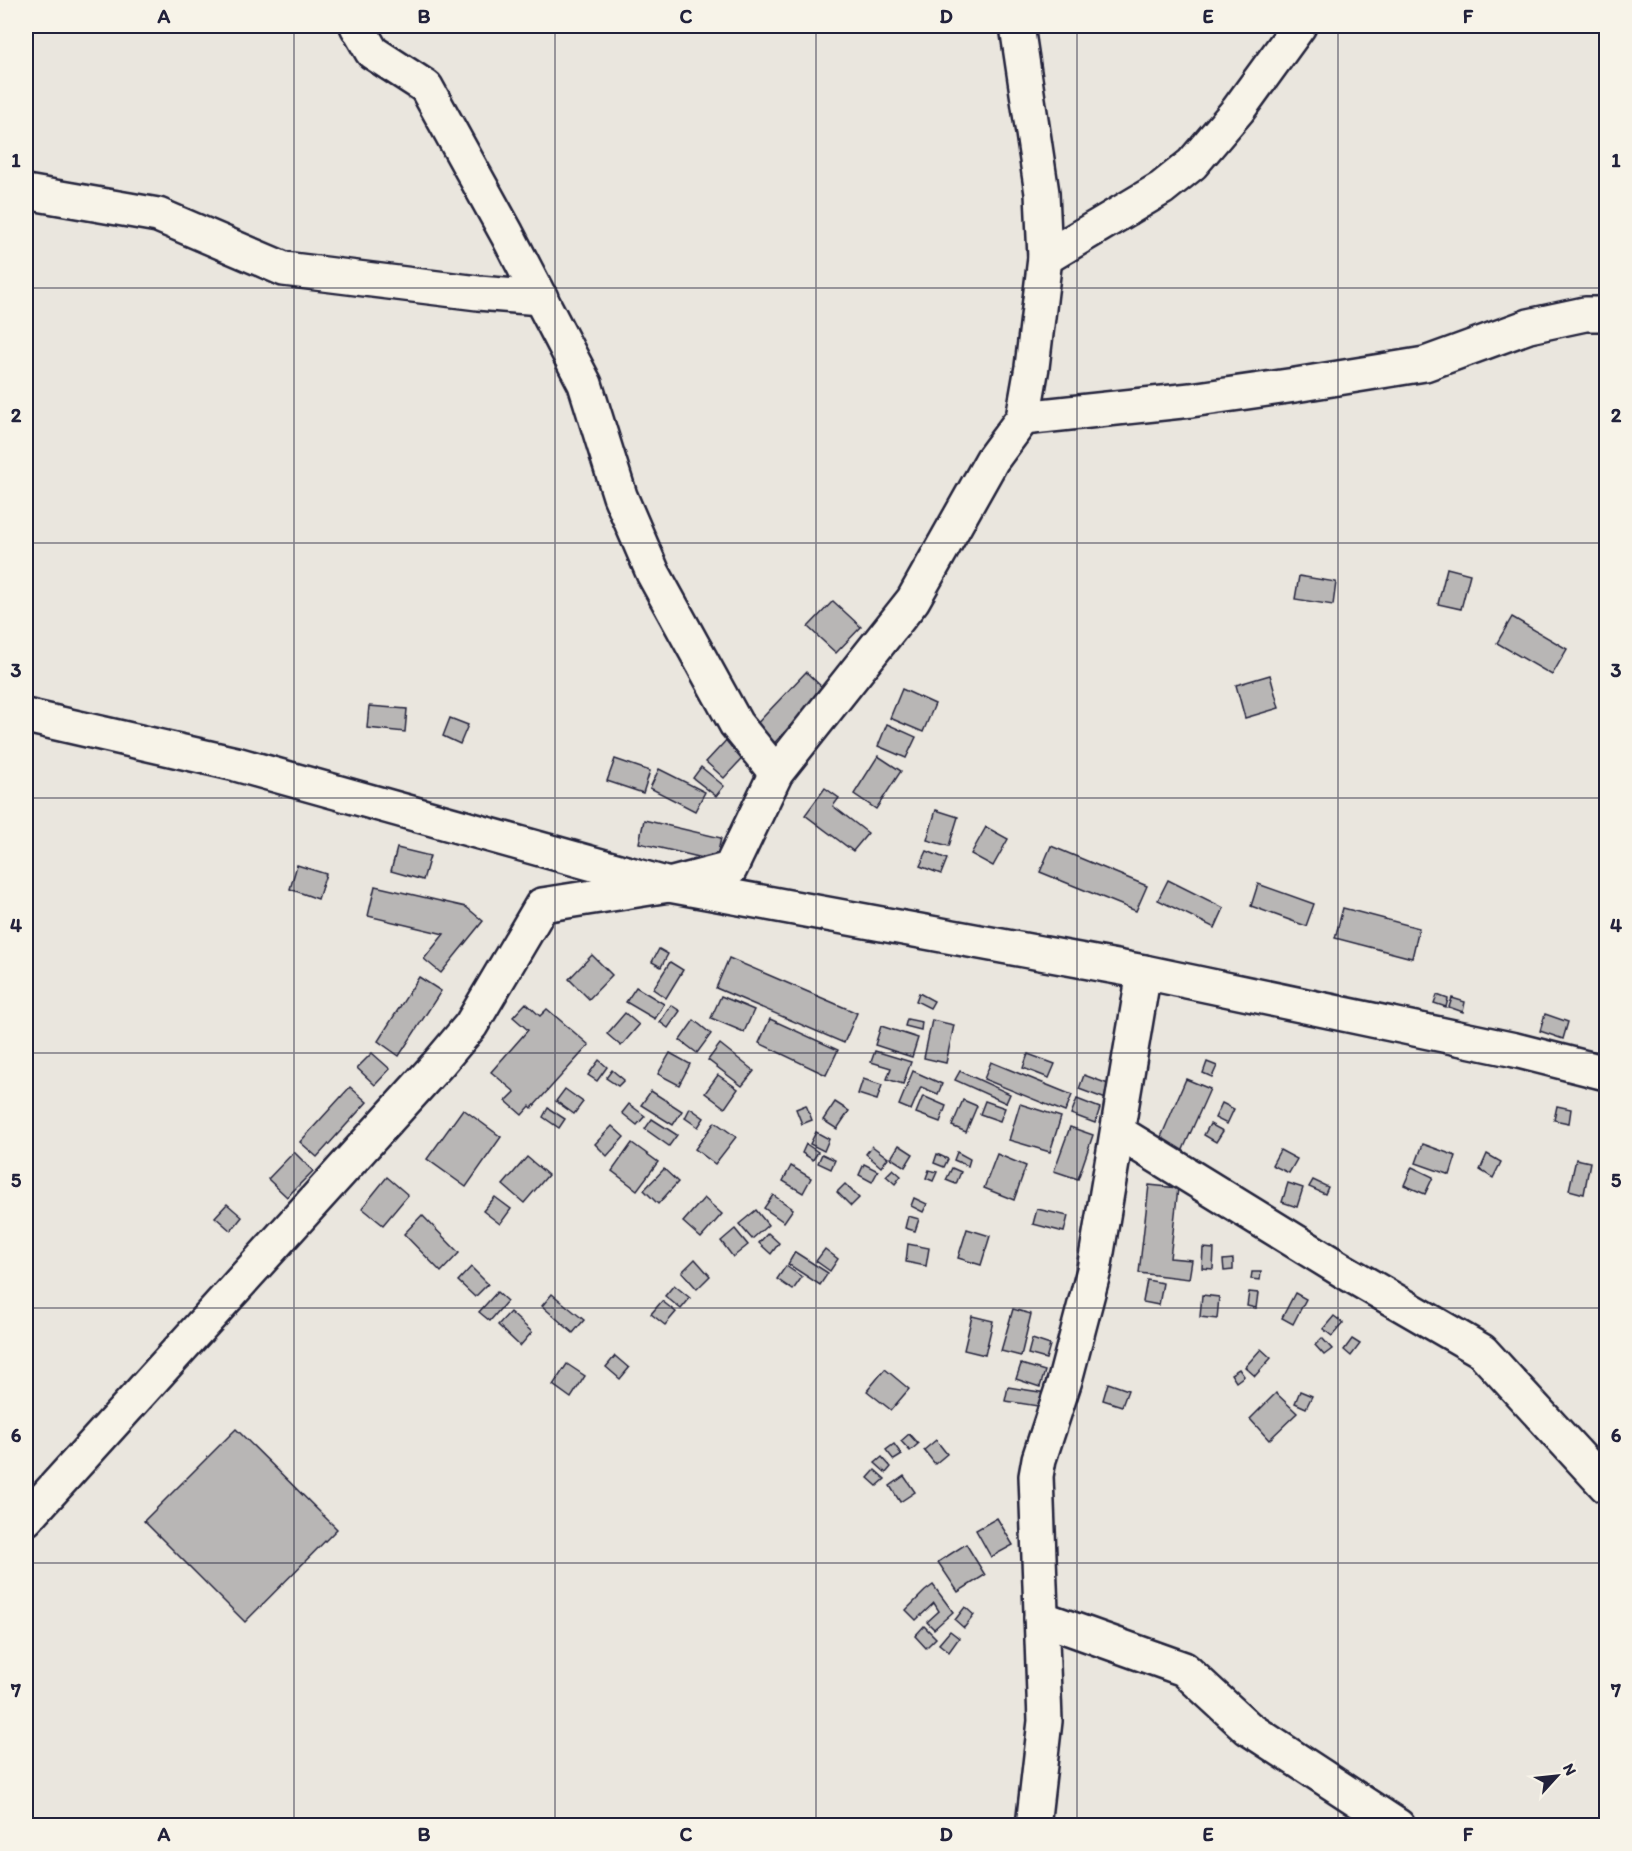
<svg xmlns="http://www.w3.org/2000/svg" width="1632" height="1851" font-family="Itim,sans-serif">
  <rect width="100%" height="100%" fill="#eae6de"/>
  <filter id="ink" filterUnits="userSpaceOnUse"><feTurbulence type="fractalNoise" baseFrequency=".0167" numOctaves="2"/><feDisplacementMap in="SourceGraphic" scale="12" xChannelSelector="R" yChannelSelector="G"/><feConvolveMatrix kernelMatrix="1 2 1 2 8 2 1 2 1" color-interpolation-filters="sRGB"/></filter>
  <g filter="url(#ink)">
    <!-- building -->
    <g fill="#b8b6b5" stroke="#22223b" stroke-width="1.5">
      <path d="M1447 568 1470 574 1461 609 1438 604Z"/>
      <path d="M1299 576 1336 582 1333 605 1295 599Z"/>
      <path d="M833 601 861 627 836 653 808 627Z"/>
      <path d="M1512 617 1567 649 1552 675 1497 643Z"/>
      <path d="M806 672 824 689 768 750 749 732Z"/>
      <path d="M1270 675 1279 708 1245 718 1236 685Z"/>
      <path d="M902 689 935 704 923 732 890 718Z"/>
      <path d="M369 706 407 709 405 732 367 728Z"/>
      <path d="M450 718 468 725 460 744 443 736Z"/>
      <path d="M887 724 916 737 906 758 878 746Z"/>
      <path d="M732 734 750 750 724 778 706 762Z"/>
      <path d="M878 756 901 771 876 809 854 794Z"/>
      <path d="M615 759 650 771 643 793 607 781Z"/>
      <path d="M701 767 724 786 716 796 693 778Z"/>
      <path d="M659 769 705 792 695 811 650 788Z"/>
      <path d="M825 788 839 798 833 806 868 833 853 851 805 815Z"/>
      <path d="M936 810 958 817 949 846 927 840Z"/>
      <path d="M644 820 721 838 716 861 639 843Z"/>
      <path d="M986 827 1008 839 993 866 971 854Z"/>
      <path d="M1051 846 1147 886 1136 911 1040 872Z"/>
      <path d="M397 848 430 856 423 880 391 871Z"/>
      <path d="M927 851 947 859 941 874 920 866Z"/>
      <path d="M297 865 326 874 318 899 290 889Z"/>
      <path d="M1168 880 1224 908 1215 928 1158 900Z"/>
      <path d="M1258 884 1314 904 1306 926 1251 906Z"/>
      <path d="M375 886 466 907 483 921 441 973 424 959 444 934 368 916Z"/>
      <path d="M1343 908 1419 928 1412 958 1335 938Z"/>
      <path d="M659 949 668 954 661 967 652 962Z"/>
      <path d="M592 955 612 975 589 999 569 979Z"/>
      <path d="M729 958 857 1013 844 1043 716 988Z"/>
      <path d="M670 962 683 970 666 998 653 989Z"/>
      <path d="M419 977 441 991 399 1056 378 1041Z"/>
      <path d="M636 987 664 1004 655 1019 626 1002Z"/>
      <path d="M919 993 934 1001 930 1008 916 1001Z"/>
      <path d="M1437 995 1448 999 1446 1007 1434 1003Z"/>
      <path d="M721 996 754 1010 744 1032 711 1018Z"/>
      <path d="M1452 998 1465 1002 1463 1012 1449 1007Z"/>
      <path d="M526 1003 540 1016 547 1009 589 1045 532 1108 530 1106 522 1115 506 1101 515 1092 491 1072 528 1030 513 1017Z"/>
      <path d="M671 1005 680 1011 668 1028 660 1022Z"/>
      <path d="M625 1013 639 1025 621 1046 607 1034Z"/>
      <path d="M1545 1014 1568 1022 1563 1039 1540 1031Z"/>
      <path d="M770 1019 838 1050 826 1075 759 1043Z"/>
      <path d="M907 1019 922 1022 921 1030 905 1026Z"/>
      <path d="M694 1020 711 1034 697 1053 680 1040Z"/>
      <path d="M932 1020 954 1025 946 1063 924 1058Z"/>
      <path d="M881 1026 918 1038 912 1057 875 1045Z"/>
      <path d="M720 1044 754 1071 742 1086 708 1060Z"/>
      <path d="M875 1051 911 1062 903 1084 887 1079 891 1068 871 1062Z"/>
      <path d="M372 1053 390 1069 375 1085 357 1068Z"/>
      <path d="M670 1053 690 1064 679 1085 658 1074Z"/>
      <path d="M1028 1054 1055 1064 1049 1078 1023 1068Z"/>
      <path d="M599 1060 607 1067 597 1081 588 1075Z"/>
      <path d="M991 1062 1072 1095 1065 1112 984 1079Z"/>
      <path d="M1207 1062 1217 1066 1212 1077 1203 1073Z"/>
      <path d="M612 1070 624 1080 618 1086 606 1078Z"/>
      <path d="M913 1071 942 1084 938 1094 921 1087 911 1110 899 1105Z"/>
      <path d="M960 1071 1010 1094 1006 1103 955 1080Z"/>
      <path d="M718 1075 738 1089 725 1108 705 1093Z"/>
      <path d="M1084 1075 1111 1085 1106 1099 1079 1089Z"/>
      <path d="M863 1079 882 1085 877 1100 858 1094Z"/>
      <path d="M1186 1079 1210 1089 1181 1154 1158 1144Z"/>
      <path d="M350 1087 367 1102 317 1157 300 1142Z"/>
      <path d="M565 1089 583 1102 574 1114 556 1101Z"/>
      <path d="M651 1091 682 1111 673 1125 641 1105Z"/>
      <path d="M923 1096 946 1106 940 1122 916 1113Z"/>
      <path d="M1077 1099 1100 1108 1095 1123 1071 1114Z"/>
      <path d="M963 1100 977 1106 966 1132 952 1126Z"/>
      <path d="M985 1101 1005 1108 1000 1121 980 1114Z"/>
      <path d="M835 1102 849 1111 837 1129 823 1120Z"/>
      <path d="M1222 1103 1234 1109 1227 1124 1215 1118Z"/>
      <path d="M629 1104 645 1116 637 1125 622 1113Z"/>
      <path d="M1020 1104 1061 1117 1050 1152 1009 1140Z"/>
      <path d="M806 1105 812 1120 802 1124 796 1109Z"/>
      <path d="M1557 1106 1571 1109 1569 1123 1554 1120Z"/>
      <path d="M548 1108 565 1119 559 1128 543 1117Z"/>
      <path d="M690 1108 704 1118 698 1127 685 1118Z"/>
      <path d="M463 1109 501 1137 466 1187 427 1159Z"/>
      <path d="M652 1119 677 1135 669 1146 645 1129Z"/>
      <path d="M715 1122 736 1137 715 1164 695 1149Z"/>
      <path d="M1210 1124 1223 1131 1216 1142 1204 1135Z"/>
      <path d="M612 1126 624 1137 607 1156 595 1144Z"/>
      <path d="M1070 1127 1093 1135 1078 1179 1054 1171Z"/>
      <path d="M816 1132 829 1139 824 1151 810 1144Z"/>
      <path d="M632 1143 658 1162 637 1190 612 1171Z"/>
      <path d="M806 1144 818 1152 813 1160 802 1153Z"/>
      <path d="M1423 1144 1456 1156 1450 1175 1416 1163Z"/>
      <path d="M899 1145 913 1154 905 1167 891 1158Z"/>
      <path d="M872 1146 888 1158 881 1167 866 1154Z"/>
      <path d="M1280 1150 1297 1159 1289 1173 1272 1165Z"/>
      <path d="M294 1152 313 1171 287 1197 268 1179Z"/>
      <path d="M957 1152 970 1159 968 1166 954 1160Z"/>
      <path d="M822 1154 835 1160 831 1169 818 1163Z"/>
      <path d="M937 1154 948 1159 944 1167 934 1163Z"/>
      <path d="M997 1154 1026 1166 1014 1200 984 1188Z"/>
      <path d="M1487 1154 1501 1162 1493 1178 1480 1170Z"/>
      <path d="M527 1157 548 1175 524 1203 503 1185Z"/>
      <path d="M1576 1159 1590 1162 1584 1194 1569 1190Z"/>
      <path d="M864 1164 878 1171 872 1182 859 1175Z"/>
      <path d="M791 1166 811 1178 803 1193 783 1181Z"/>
      <path d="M1412 1167 1433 1177 1425 1194 1404 1185Z"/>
      <path d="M952 1168 961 1172 956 1184 946 1180Z"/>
      <path d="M664 1169 678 1182 658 1204 644 1190Z"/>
      <path d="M893 1169 901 1176 895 1184 886 1176Z"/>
      <path d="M929 1170 937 1172 933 1181 926 1178Z"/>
      <path d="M387 1177 408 1195 383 1225 362 1208Z"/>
      <path d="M1313 1180 1328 1187 1325 1194 1309 1187Z"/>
      <path d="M1288 1183 1303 1188 1297 1207 1282 1202Z"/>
      <path d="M845 1184 859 1198 851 1206 837 1192Z"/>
      <path d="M1149 1185 1178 1188 1170 1258 1192 1260 1189 1279 1139 1273Z"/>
      <path d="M773 1195 793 1209 784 1222 764 1208Z"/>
      <path d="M495 1197 511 1209 500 1224 483 1211Z"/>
      <path d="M704 1198 722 1214 701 1238 683 1222Z"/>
      <path d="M914 1198 927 1204 923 1212 911 1206Z"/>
      <path d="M227 1204 242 1217 231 1231 215 1217Z"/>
      <path d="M1037 1209 1068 1216 1064 1232 1033 1224Z"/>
      <path d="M756 1210 768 1225 752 1239 739 1224Z"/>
      <path d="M422 1215 459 1253 441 1272 404 1234Z"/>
      <path d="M908 1216 919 1219 915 1231 905 1228Z"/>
      <path d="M735 1229 748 1245 733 1257 721 1241Z"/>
      <path d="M967 1229 990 1236 981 1265 958 1258Z"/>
      <path d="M768 1233 779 1243 771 1254 759 1243Z"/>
      <path d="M908 1244 929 1248 926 1266 906 1262Z"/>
      <path d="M1203 1248 1214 1249 1213 1269 1202 1268Z"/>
      <path d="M825 1249 838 1259 830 1271 816 1261Z"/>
      <path d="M795 1252 828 1273 820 1285 788 1264Z"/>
      <path d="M695 1259 710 1276 697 1289 682 1272Z"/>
      <path d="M1233 1259V1270L1224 1271 1223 1260Z"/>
      <path d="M786 1266 802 1277 793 1290 777 1279Z"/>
      <path d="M471 1267 488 1284 475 1297 458 1281Z"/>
      <path d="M1252 1272H1261L1260 1280 1251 1279Z"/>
      <path d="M1147 1280 1163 1283 1159 1305 1143 1302Z"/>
      <path d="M674 1285 690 1298 681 1309 665 1296Z"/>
      <path d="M497 1292 507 1301 490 1321 479 1312Z"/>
      <path d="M1249 1292 1258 1293 1256 1308 1247 1306Z"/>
      <path d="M1295 1293 1306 1299 1293 1324 1282 1318Z"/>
      <path d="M552 1294 584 1320 573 1333 542 1306Z"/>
      <path d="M1202 1295 1219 1297 1217 1319 1200 1317Z"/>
      <path d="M662 1301 676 1312 665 1325 651 1314Z"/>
      <path d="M1013 1309 1031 1314 1021 1356 1001 1351Z"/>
      <path d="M510 1312 532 1332 520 1346 498 1325Z"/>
      <path d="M972 1316 993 1321 985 1355 964 1350Z"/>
      <path d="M1334 1316 1343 1323 1332 1336 1323 1329Z"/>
      <path d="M1322 1338 1332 1349 1324 1355 1315 1345Z"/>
      <path d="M1032 1339 1050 1345 1046 1359 1028 1354Z"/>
      <path d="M1352 1339 1360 1344 1351 1356 1344 1350Z"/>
      <path d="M1261 1349 1271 1358 1255 1376 1245 1367Z"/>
      <path d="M615 1356 629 1368 620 1379 606 1367Z"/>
      <path d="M567 1364 585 1376 571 1398 553 1385Z"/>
      <path d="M1021 1364 1045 1371 1040 1387 1016 1379Z"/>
      <path d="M885 1369 909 1389 891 1410 867 1391Z"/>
      <path d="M1239 1369 1244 1376 1236 1382 1231 1374Z"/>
      <path d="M1108 1383 1128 1390 1122 1406 1103 1400Z"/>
      <path d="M1008 1387 1046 1393 1044 1407 1005 1401Z"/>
      <path d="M1300 1391 1312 1396 1306 1408 1295 1403Z"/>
      <path d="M1276 1393 1297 1413 1269 1440 1250 1419Z"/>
      <path d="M236 1429 337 1529 245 1622 144 1521Z"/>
      <path d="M909 1434 918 1444 910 1451 901 1441Z"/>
      <path d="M936 1440 947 1454 935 1464 924 1450Z"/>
      <path d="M894 1444 902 1455 894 1460 886 1450Z"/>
      <path d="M882 1457 891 1467 886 1473 875 1463Z"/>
      <path d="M875 1470 885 1479 877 1486 868 1478Z"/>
      <path d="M904 1476 915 1492 900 1502 890 1486Z"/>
      <path d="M997 1518 1013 1545 991 1557 976 1530Z"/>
      <path d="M966 1544 985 1575 958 1592 938 1562Z"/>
      <path d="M933 1585 953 1612 934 1629 927 1622 939 1611 934 1603 916 1620 906 1610 925 1591Z"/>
      <path d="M965 1607 974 1615 964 1628 955 1620Z"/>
      <path d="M924 1626 936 1638 926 1648 915 1636Z"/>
      <path d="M950 1631 959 1638 949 1652 939 1644Z"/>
    </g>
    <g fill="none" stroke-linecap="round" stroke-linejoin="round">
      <!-- minor casing -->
      <g stroke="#22223b" stroke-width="38">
        <g id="minor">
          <path d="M357 26 372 52 426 87 507 234 585 384 620 496 653 573 736 724 776 773"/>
          <path d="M26 192 158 215 284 269 478 293 541 298"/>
          <path d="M1045 258 1162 188 1192 164 1238 110 1299 26"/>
          <path d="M1023 418 1191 400 1295 385 1425 364 1529 326 1585 314H1606"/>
          <path d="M669 885 730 869 776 773 913 600 992 460 1023 418 1032 367 1045 258 1042 193 1017 26"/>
          <path d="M1118 1132 1342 1270 1482 1351 1606 1486"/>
          <path d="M1041 1618 1184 1669 1248 1728 1398 1826"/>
          <path d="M1033 1826 1045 1721 1036 1476 1039 1459 1065 1380 1094 1270 1144 972"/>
        </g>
      </g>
      <!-- tertiary casing -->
      <g stroke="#22223b" stroke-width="38">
        <path id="tertiary" d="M26 1519 439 1063 471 1025 542 905 669 885"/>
      </g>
      <!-- primary casing -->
      <g stroke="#22223b" stroke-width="38">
        <path id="primary" d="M26 716 236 764 669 885 1144 972 1515 1050 1606 1073"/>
      </g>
      <!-- minor -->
      <use href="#minor" stroke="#f7f3e8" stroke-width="33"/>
      <!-- tertiary -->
      <use href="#tertiary" stroke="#f7f3e8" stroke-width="33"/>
      <!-- primary -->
      <use href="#primary" stroke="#f7f3e8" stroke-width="33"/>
    </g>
  </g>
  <!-- grid -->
  <path fill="none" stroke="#22223b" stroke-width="1.5" stroke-opacity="0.55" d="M294 26V1826M555 26V1826M816 26V1826M1077 26V1826M1338 26V1826M26 288H1606M26 543H1606M26 798H1606M26 1053H1606M26 1308H1606M26 1563H1606"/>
  <!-- margin -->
  <rect width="1632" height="1851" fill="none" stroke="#f7f3e8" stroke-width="66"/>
  <!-- north arrow -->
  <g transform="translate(1557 1776) rotate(63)" stroke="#f7f3e8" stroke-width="4.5" paint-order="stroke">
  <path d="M0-4.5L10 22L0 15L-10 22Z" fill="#22223b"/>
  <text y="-9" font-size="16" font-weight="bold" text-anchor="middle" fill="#22223b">N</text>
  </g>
  <rect x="33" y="33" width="1566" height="1785" fill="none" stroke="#22223b" stroke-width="2"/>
  <g font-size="20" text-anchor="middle" font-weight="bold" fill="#22223b">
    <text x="164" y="23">A</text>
    <text x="424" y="23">B</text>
    <text x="686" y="23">C</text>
    <text x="946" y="23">D</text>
    <text x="1208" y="23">E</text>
    <text x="1468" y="23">F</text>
    <text x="16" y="167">1</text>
    <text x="1616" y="167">1</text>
    <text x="16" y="422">2</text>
    <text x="1616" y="422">2</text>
    <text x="16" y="677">3</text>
    <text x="1616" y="677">3</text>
    <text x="16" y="932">4</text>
    <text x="1616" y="932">4</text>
    <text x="16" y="1187">5</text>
    <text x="1616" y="1187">5</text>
    <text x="16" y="1442">6</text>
    <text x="1616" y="1442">6</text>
    <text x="16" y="1697">7</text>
    <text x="1616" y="1697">7</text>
    <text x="164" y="1841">A</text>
    <text x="424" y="1841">B</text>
    <text x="686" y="1841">C</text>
    <text x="946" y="1841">D</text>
    <text x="1208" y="1841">E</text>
    <text x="1468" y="1841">F</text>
  </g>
</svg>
